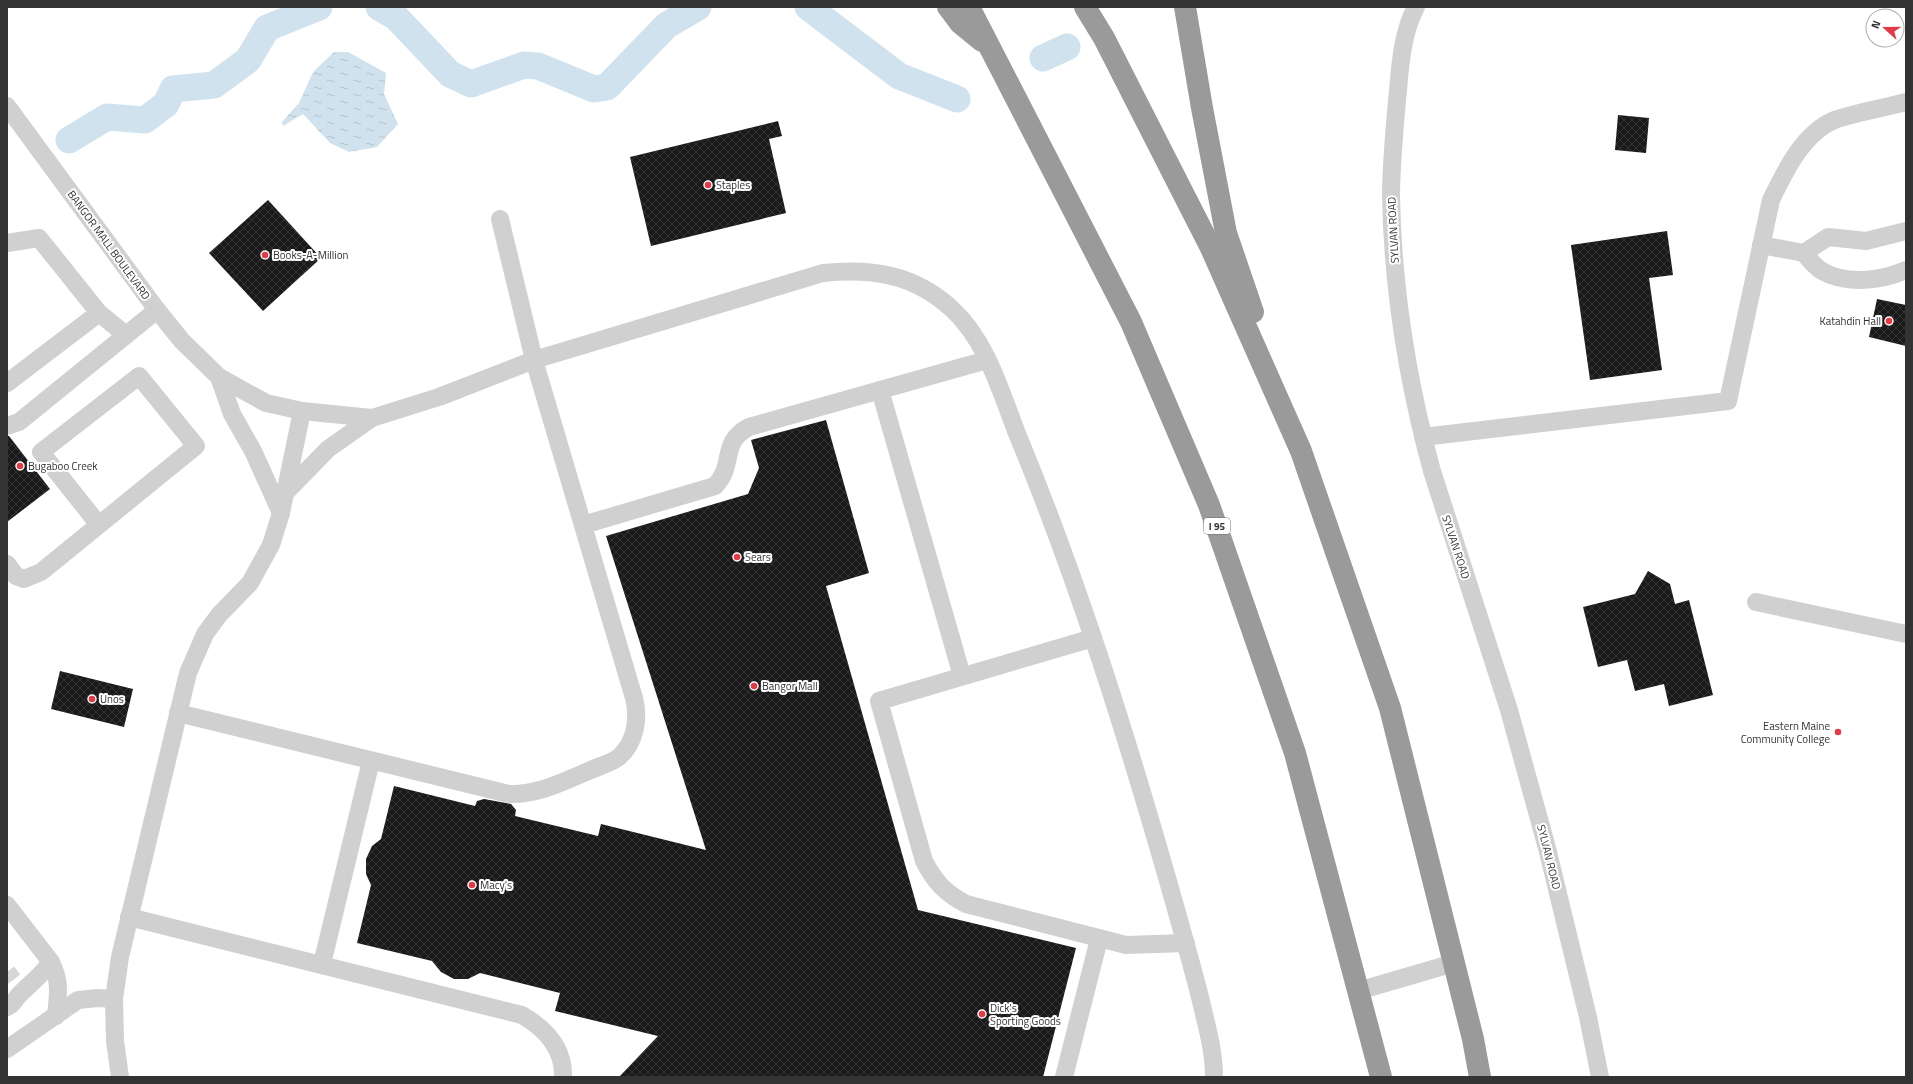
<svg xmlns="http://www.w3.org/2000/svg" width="1913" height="1084" font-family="'Titillium Web',sans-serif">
  <defs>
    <pattern id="water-ripples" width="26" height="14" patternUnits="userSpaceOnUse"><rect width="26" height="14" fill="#cfe2ee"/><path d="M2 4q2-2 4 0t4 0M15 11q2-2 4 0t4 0" fill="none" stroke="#b2c2cd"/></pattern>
    <pattern id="building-cross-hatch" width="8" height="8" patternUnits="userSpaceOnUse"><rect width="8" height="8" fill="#1a1a1a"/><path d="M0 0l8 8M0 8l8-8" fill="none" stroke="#333"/></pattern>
  </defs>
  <rect width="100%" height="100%" fill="#fff"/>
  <!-- water -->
  <path fill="url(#water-ripples)" d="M334 52H348L386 73 384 94 398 124 377 147 349 152 330 143 303 114 283 126 282 122 299 103 313 72Z"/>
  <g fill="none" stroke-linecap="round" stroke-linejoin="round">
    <!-- river -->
    <g stroke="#cfe2ee" stroke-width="27">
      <path d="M379 7 396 17 450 74 471 84 524 65 538 66 594 89 607 87 667 25 698 7"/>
      <path d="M808 7 899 76 957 99"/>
      <path d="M1043 58 1067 47"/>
      <path d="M69 140 107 117 145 120 166 104 173 89 214 85 248 60 267 28 319 7"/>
    </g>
  </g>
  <!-- building -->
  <g fill="url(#building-cross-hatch)">
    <path d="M1618 115 1649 118 1646 153 1615 150Z"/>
    <path d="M778 121 782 136 769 139 786 213 651 246 630 157Z"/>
    <path d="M268 200 321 258 263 311 209 253Z"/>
    <path d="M1667 231 1673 275 1649 278 1662 370 1590 380 1571 245Z"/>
    <path d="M1877 299 1906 305V346L1869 337Z"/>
    <path d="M826 420 869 573 826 586 918 910 1076 948 1043 1077H619L658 1036 555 1011 560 993 480 973 468 979H454L441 972 432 961 357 943 371 885 366 874V859L372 846 381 839 394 786 475 806 477 801 484 799 511 804 516 810 515 816 598 836 601 824 706 850 606 536 748 494 759 468 751 440Z"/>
    <path d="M7 436H9L50 489 7 522Z"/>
    <path d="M1648 571 1670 584 1675 604 1689 600 1713 695 1669 706 1664 684 1635 691 1627 660 1598 667 1583 607 1635 594Z"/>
    <path d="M60 671 133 689 124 727 51 709Z"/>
  </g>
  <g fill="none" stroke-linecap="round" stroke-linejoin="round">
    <!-- minor-tunnel -->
    <path stroke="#d6d6d6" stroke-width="18" stroke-dasharray="18 9" stroke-linecap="butt" d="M7 972 13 980"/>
    <!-- minor -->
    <g stroke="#d0d0d0" stroke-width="18">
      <path d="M1416 7C1401 35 1400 70 1397 101 1394 134 1391 166 1391 198 1393 290 1408 383 1432 471L1509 710 1547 848 1588 1017 1600 1077"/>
      <path d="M7 106 157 310 182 341 219 377 266 403 302 411 372 418 439 397 534 360 823 273C872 268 914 274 952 309 987 341 1001 393 1018 436 1078 581 1125 731 1168 881 1179 920 1190 958 1200 997 1206 1024 1214 1049 1214 1077"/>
      <path d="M7 243 39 238 99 313 7 383"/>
      <path d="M1761 245 1804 253"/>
      <path d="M1804 253C1809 259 1814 266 1822 271 1846 285 1881 281 1906 270"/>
      <path d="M1804 253 1828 237 1866 241 1906 231"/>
      <path d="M99 313 126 335"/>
      <path d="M219 377 232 414 253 451 281 513"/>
      <path d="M880 390 962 676"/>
      <path d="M7 426 19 422 157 310"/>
      <path d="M1423 437 1728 401 1771 200C1785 171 1804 131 1837 119 1859 112 1883 108 1906 102"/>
      <path d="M285 493 328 449 372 418"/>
      <path d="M583 525 715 486C736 464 719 443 749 427L987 360"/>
      <path d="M7 564 16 576 24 579 41 572 196 446 139 376 41 452 99 525"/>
      <path d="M1756 602 1906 634"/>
      <path d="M1093 638 879 701 924 861C935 882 945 893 966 904L1126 945 1186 943"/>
      <path d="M178 713 509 794C539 795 564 781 591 770 599 766 612 763 619 757 636 742 639 718 634 698L534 360 500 219"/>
      <path d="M7 905 51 962"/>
      <path d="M129 917 522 1015C546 1029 564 1048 563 1077"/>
      <path d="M322 964 371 761"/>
      <path d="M1358 991 1454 963"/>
      <path d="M7 1007C15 1004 14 999 20 994 32 982 41 976 51 962 61 983 58 993 56 1016"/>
      <path d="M7 1049 78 1000 98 998 114 999"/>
      <path d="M120 1077 115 1041 114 999 120 957 188 673 205 634 219 615 250 583 271 545 281 513 302 411"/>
      <path d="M1064 1077 1099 939"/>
    </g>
    <!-- highway -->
    <g stroke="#9a9a9a" stroke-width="22">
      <path d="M948 7 960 23 982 41"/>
      <path d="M969 7 1131 322 1209 505 1295 753 1381 1077"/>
      <path d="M1085 7 1104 38 1211 248 1301 451 1390 708 1473 1039 1480 1077"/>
      <path d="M1185 7 1202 108 1226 233 1253 312"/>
    </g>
  </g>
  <!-- markers -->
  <g fill="#e63946" stroke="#fff" stroke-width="1.5">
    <circle cx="708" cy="185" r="4"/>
    <circle cx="265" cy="255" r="4"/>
    <circle cx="1889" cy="321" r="4"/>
    <circle cx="20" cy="466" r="4"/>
    <circle cx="737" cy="557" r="4"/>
    <circle cx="754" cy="686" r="4"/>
    <circle cx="92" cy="699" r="4"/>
    <circle cx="1838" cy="732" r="4"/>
    <circle cx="472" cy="885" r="4"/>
    <circle cx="982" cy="1014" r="4"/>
  </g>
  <g text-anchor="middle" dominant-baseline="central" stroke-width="4" stroke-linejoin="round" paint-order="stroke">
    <!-- shield labels -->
    <rect fill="#fff" stroke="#707070" stroke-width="1" x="1204" y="518" width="26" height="16" rx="3"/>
    <g font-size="10" font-weight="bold" fill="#333">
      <text x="1217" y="526">I 95</text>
    </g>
    <!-- poi labels -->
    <g font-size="11" fill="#333" stroke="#fff" text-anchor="start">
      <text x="716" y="185">Staples</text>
      <text x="273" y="255">Books-A-Million</text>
      <text x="1881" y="321" text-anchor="end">Katahdin Hall</text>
      <text x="28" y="466">Bugaboo Creek</text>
      <text x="745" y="557">Sears</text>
      <text x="762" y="686">Bangor Mall</text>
      <text x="100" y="699">Unos</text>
      <text x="1830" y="726" text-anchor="end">Eastern Maine<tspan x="1830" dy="13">Community College</tspan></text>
      <text x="480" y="885">Macy's</text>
      <text x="990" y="1008">Dick's<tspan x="990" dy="13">Sporting Goods</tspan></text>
    </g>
    <!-- street labels -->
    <g font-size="11" fill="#333" stroke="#fff">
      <text transform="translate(1393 230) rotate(-93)">SYLVAN ROAD</text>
      <text transform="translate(109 245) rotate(54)">BANGOR MALL BOULEVARD</text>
      <text transform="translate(1456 547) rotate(72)">SYLVAN ROAD</text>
      <text transform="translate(1549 857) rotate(76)">SYLVAN ROAD</text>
    </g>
  </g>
  <!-- border -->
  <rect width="1913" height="1084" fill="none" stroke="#333333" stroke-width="16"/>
  <!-- north arrow -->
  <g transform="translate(1885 28) rotate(291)"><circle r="19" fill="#ffffff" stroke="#adadad"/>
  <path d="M0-3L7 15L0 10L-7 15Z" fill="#e63946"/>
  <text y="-6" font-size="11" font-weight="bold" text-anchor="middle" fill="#333333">N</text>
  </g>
</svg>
